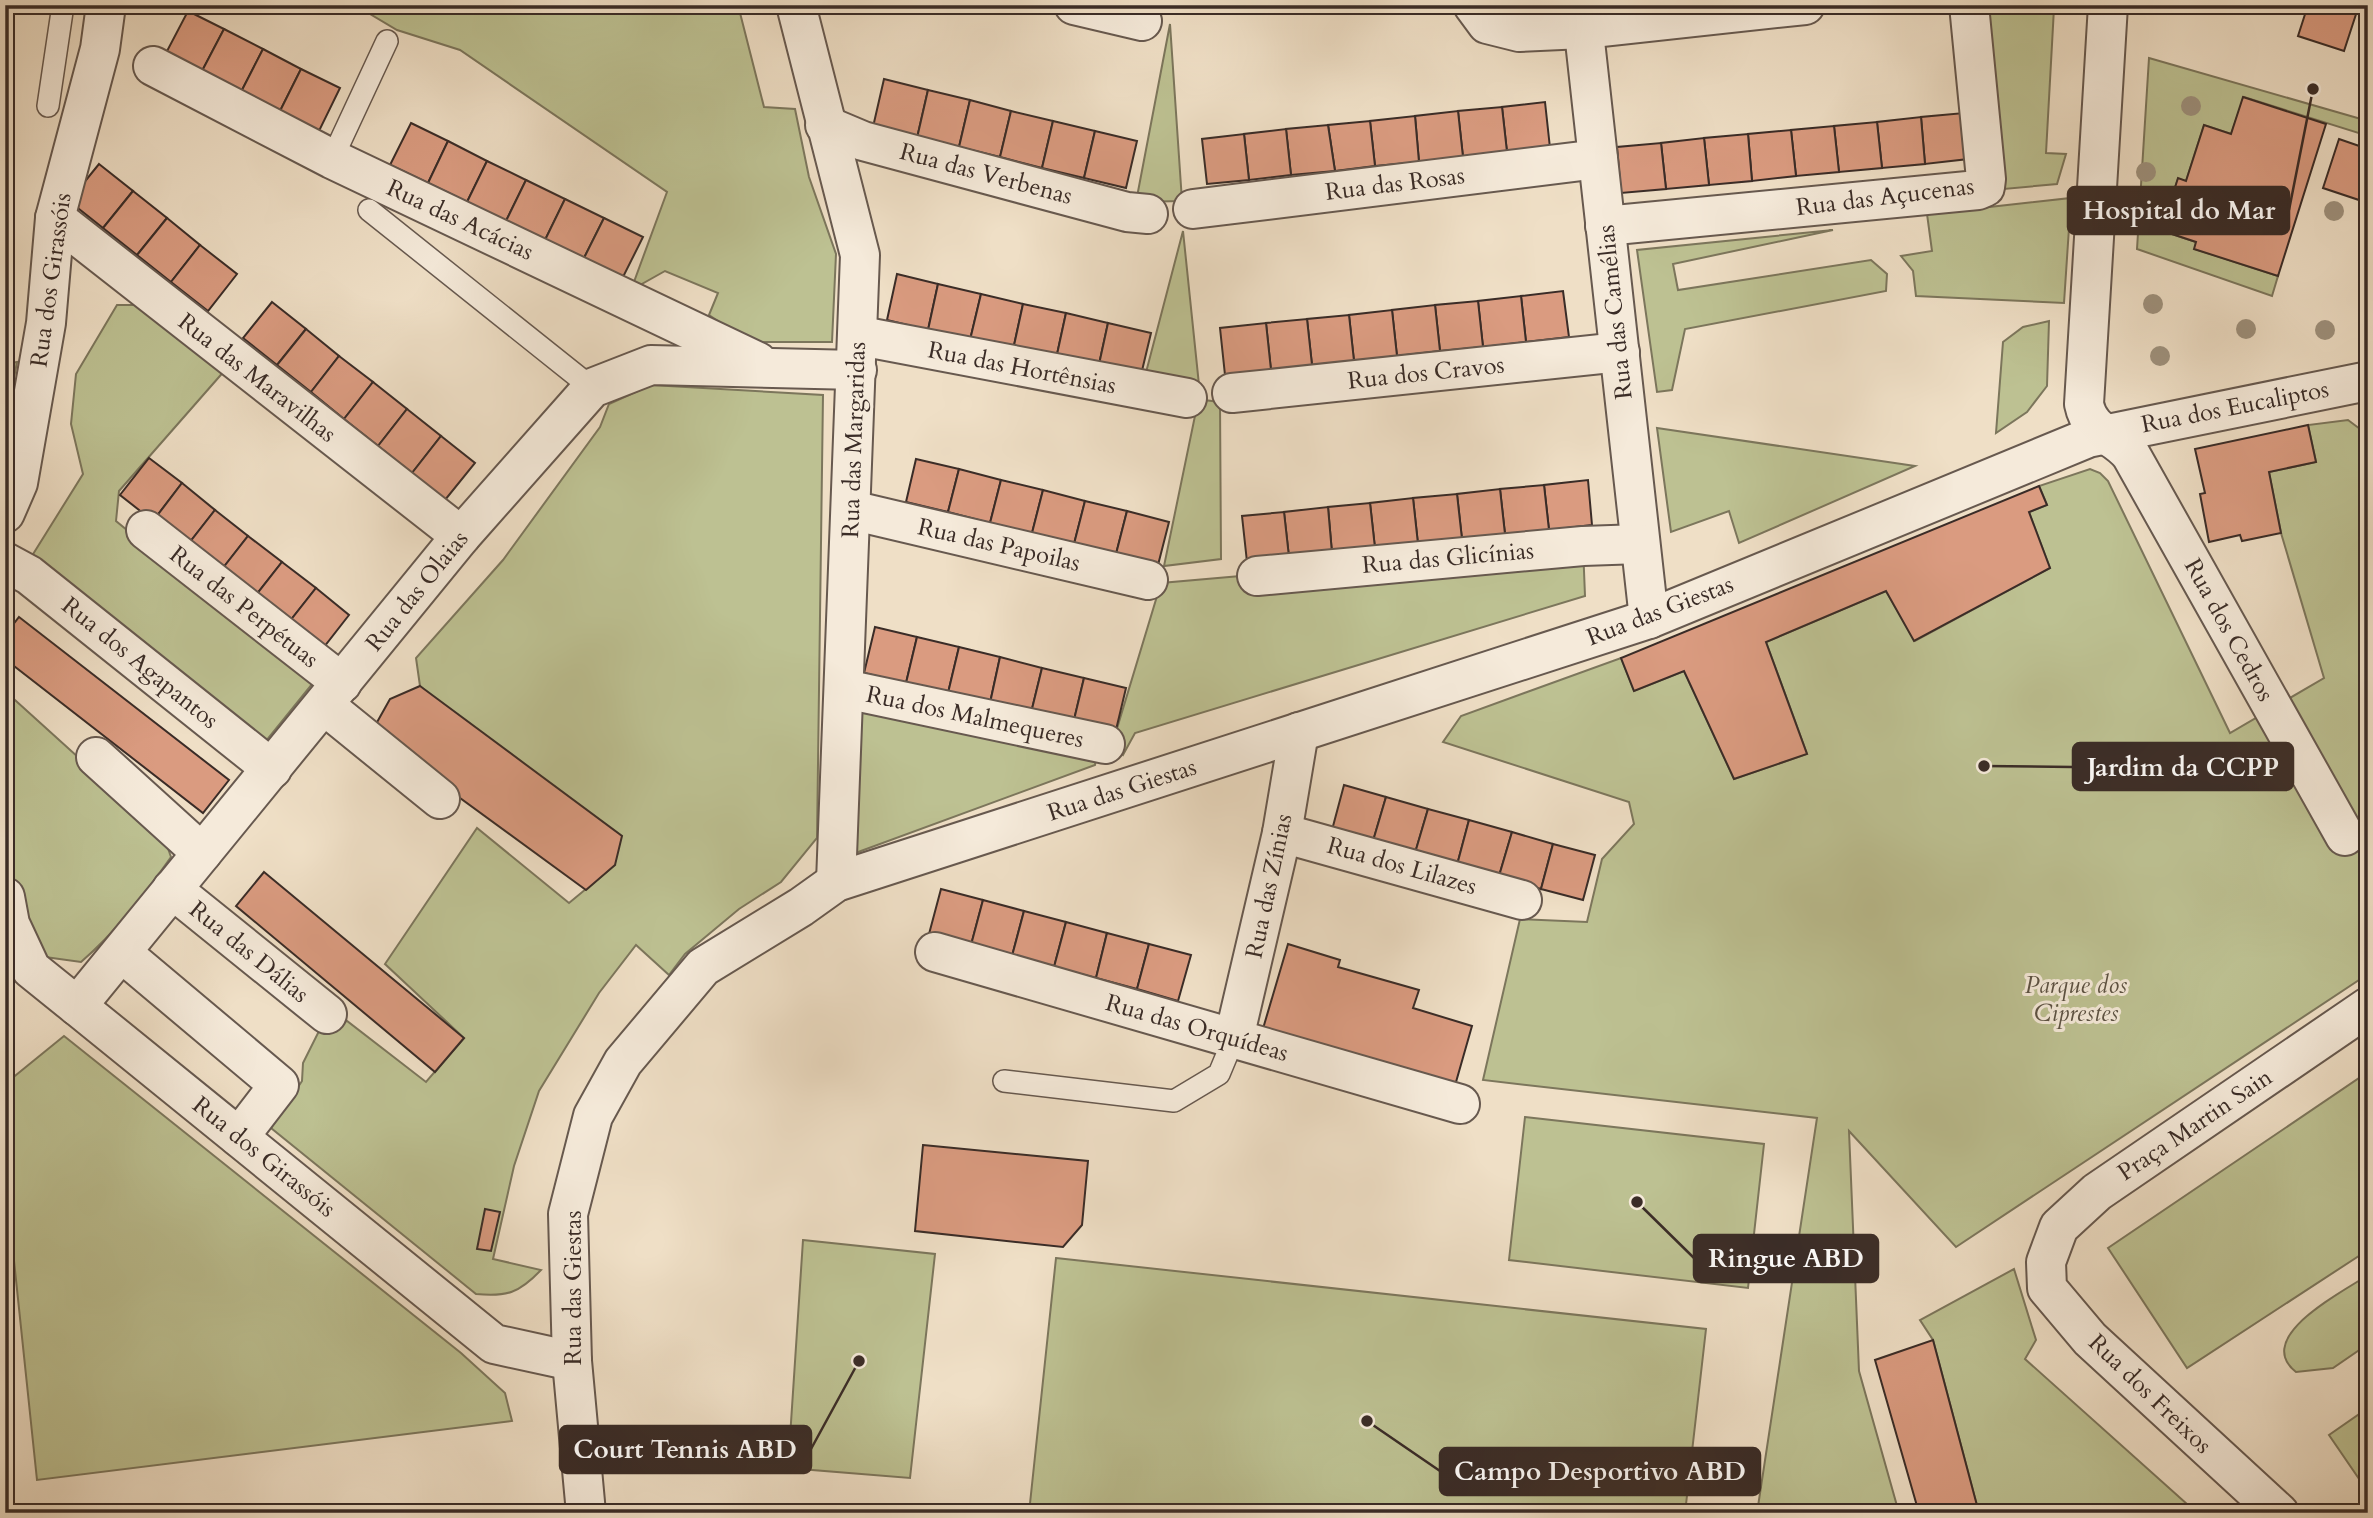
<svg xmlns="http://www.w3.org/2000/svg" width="2373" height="1518" font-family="Cardo,serif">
  <rect width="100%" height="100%" fill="#efdfc6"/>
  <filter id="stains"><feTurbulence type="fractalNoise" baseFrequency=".00286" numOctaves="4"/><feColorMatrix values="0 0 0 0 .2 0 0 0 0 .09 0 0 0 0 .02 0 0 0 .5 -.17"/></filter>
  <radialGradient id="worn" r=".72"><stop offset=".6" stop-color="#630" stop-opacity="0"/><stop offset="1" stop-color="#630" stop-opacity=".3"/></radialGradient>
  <!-- green -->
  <g fill="#bdc192" stroke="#7c765c" stroke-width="2">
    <path d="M355 5H738L764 107 795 109 809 177 836 254 832 342H749L709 315 718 293 665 271 631 290 667 192 460 50 397 30Z"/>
    <path d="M1988 5H2058L2054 8 2046 153 2066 154 2057 184 2004 189Z"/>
    <path d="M1170 24 1182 201 1136 202Z"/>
    <path d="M2149 58 2368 121V136L2244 97 2231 134 2204 125 2186 181 2178 179 2170 202 2178 205 2169 233 2196 242 2195 249 2278 276 2272 296 2137 249Z"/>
    <path d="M2071 198 2064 303 1916 296 1913 271 1901 256 1932 251 1927 214Z"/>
    <path d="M1833 230 1673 264 1678 290 1871 260 1887 274 1886 291 1685 329 1672 390 1657 392 1637 250Z"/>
    <path d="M1183 231 1199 385 1144 380Z"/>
    <path d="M117 305H149L226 369 119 491 116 521 313 683 262 746 30 559 83 474 71 424 76 374Z"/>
    <path d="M2049 321 2047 386 2027 412 1996 433 2003 342 2023 327Z"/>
    <path d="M17 362 5 426V364Z"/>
    <path d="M651 385 823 395 817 838 781 882 739 909 685 954 669 975 636 945 599 993 539 1091 514 1166 493 1259 541 1270C519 1293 507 1297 476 1294L271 1128 302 1081 303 1063 319 1031 347 1021 426 1082 464 1038 385 964 477 828 569 903 615 865 420 686 416 658 503 560 600 427 609 404Z"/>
    <path d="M1187 398 1220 402 1221 559 1164 566 1196 411Z"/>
    <path d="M2348 420 2368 435V974L1956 1247 1849 1131 1859 1371 1899 1513H1757L1817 1118 1483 1080 1520 919 1587 922 1602 859 1634 824 1629 802 1443 742 1461 716 1621 658 1634 691 1684 671 1734 779 1807 754 1766 642 1886 591 1915 641 2050 568 2029 512 2047 505 2039 486 2090 469 2100 473 2108 481 2230 733 2324 678 2281 533 2269 472 2316 462 2308 425Z"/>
    <path d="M1657 428 1915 466 1739 543 1729 511 1671 532Z"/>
    <path d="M1583 546 1585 596 1135 733 1123 755 1112 745 1161 583Z"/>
    <path d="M5 691 163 834 171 857C144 895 116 932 81 962L38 956 17 917 5 820Z"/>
    <path d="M858 702 1097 752 1095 765 850 855Z"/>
    <path d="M64 1036 461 1353 505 1393 512 1421 37 1480 5 1175V1084Z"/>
    <path d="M2368 1072V1250L2187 1368 2108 1248Z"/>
    <path d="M1525 1117 1764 1144 1748 1288 1509 1260Z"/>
    <path d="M803 1240 935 1254 910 1478 788 1468Z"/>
    <path d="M1056 1258 1706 1329 1685 1513H1029Z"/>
    <path d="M2014 1269 2036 1340 2025 1359 2197 1513H1979L1933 1340 1920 1320Z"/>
    <path d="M2368 1275V1344L2333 1368 2296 1372C2252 1337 2343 1292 2368 1275Z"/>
    <path d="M2368 1408V1492L2329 1435Z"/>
  </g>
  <!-- building -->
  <g fill="#da9b80" stroke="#3a2c27" stroke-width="2">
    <path d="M2308 5H2359L2344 51 2298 36Z"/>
    <path d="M188 11 224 29 202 71 166 53Z"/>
    <path d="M224 29 263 49 241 92 202 71Z"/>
    <path d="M263 49 301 69 280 111 241 92Z"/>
    <path d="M301 69 340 88 319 131 280 111Z"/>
    <path d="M884 79 928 90 917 138 873 127Z"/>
    <path d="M928 90 970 100 959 147 917 138Z"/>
    <path d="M2243 97 2326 124 2278 276 2194 249 2196 242 2169 233 2178 205 2170 203 2178 178 2186 181 2204 125 2231 134Z"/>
    <path d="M970 100 1011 111 1000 157 959 147Z"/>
    <path d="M1545 102 1550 148 1507 152 1502 107Z"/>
    <path d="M1502 107 1507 152 1463 157 1458 111Z"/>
    <path d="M1011 111 1053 121 1042 168 1000 157Z"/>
    <path d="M1458 111 1463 157 1419 162 1415 116Z"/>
    <path d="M1964 113 1968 159 1925 164 1921 117Z"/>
    <path d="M1415 116 1419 162 1375 166 1370 121Z"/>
    <path d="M1921 117 1925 164 1882 168 1877 122Z"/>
    <path d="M1053 121 1095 131 1084 178 1042 168Z"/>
    <path d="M1370 121 1375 166 1335 171 1328 125Z"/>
    <path d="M1877 122 1882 168 1839 172 1834 126Z"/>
    <path d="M411 123 448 141 428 183 390 165Z"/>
    <path d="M1328 125 1335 171 1291 175 1286 129Z"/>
    <path d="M1834 126 1839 172 1796 176 1791 130Z"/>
    <path d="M1286 129 1291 175 1249 180 1244 134Z"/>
    <path d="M1791 130 1796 176 1752 181 1748 134Z"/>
    <path d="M1095 131 1137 141 1126 188 1084 178Z"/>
    <path d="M1244 134 1249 180 1207 184 1202 139Z"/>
    <path d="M1748 134 1752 181 1709 185 1704 138Z"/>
    <path d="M1704 138 1709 185 1666 189 1661 143Z"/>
    <path d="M2339 139 2368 149V203L2323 188Z"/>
    <path d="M448 141 487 161 467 202 428 183Z"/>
    <path d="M1661 143 1666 189 1621 193 1617 147Z"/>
    <path d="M487 161 526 180 506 221 467 202Z"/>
    <path d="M99 164 133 191 103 228 69 201Z"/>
    <path d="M526 180 565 199 545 240 506 221Z"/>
    <path d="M133 191 167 218 137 255 103 228Z"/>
    <path d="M565 199 604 218 583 260 545 240Z"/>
    <path d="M167 218 200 245 171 282 137 255Z"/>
    <path d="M604 218 643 237 622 279 583 260Z"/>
    <path d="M200 245 237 274 208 311 171 282Z"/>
    <path d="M897 274 938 284 928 330 887 320Z"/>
    <path d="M938 284 981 294 970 340 928 330Z"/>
    <path d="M1563 291 1569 337 1526 342 1521 296Z"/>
    <path d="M981 294 1023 304 1013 350 970 340Z"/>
    <path d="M1521 296 1526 342 1483 347 1478 301Z"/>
    <path d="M1478 301 1483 347 1440 351 1435 305Z"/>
    <path d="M272 302 306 329 277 365 243 338Z"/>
    <path d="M1023 304 1066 313 1056 359 1013 350Z"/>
    <path d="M1435 305 1440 351 1397 356 1392 310Z"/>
    <path d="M1392 310 1397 356 1354 361 1349 315Z"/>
    <path d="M1066 313 1108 323 1098 369 1056 359Z"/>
    <path d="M1349 315 1354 361 1312 365 1307 319Z"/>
    <path d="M1307 319 1312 365 1271 370 1266 323Z"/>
    <path d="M1108 323 1151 333 1140 379 1098 369Z"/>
    <path d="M1266 323 1271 370 1225 375 1220 328Z"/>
    <path d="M306 329 339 356 311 392 277 365Z"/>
    <path d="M339 356 373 382 344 419 311 392Z"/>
    <path d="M373 382 407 409 378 446 344 419Z"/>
    <path d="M407 409 441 436 412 473 378 446Z"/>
    <path d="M2308 425 2316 462 2269 472 2281 533 2242 541 2240 535 2209 542 2200 494 2205 493 2195 449Z"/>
    <path d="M441 436 475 463 445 500 412 473Z"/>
    <path d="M149 458 182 483 153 521 120 495Z"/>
    <path d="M916 459 959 469 948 512 906 502Z"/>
    <path d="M959 469 1001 480 990 523 948 512Z"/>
    <path d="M1001 480 1043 490 1032 533 990 523Z"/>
    <path d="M1588 480 1592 525 1549 530 1544 485Z"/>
    <path d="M182 483 215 510 186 547 153 521Z"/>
    <path d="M1544 485 1549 530 1505 534 1500 489Z"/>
    <path d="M2039 486 2047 505 2029 512 2050 568 1914 641 1886 591 1766 642 1807 754 1734 779 1684 671 1634 691 1621 658Z"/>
    <path d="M1500 489 1505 534 1462 539 1457 494Z"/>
    <path d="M1043 490 1085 501 1074 544 1032 533Z"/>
    <path d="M1457 494 1462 539 1418 544 1413 498Z"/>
    <path d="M1413 498 1418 544 1375 548 1370 503Z"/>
    <path d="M1085 501 1127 511 1116 554 1074 544Z"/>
    <path d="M1370 503 1375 548 1332 553 1328 507Z"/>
    <path d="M1328 507 1332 553 1289 557 1284 512Z"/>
    <path d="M215 510 248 536 219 573 186 547Z"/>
    <path d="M1127 511 1169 522 1158 565 1116 554Z"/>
    <path d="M1284 512 1289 557 1247 562 1242 516Z"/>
    <path d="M248 536 282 562 253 599 219 573Z"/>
    <path d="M282 562 316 588 286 626 253 599Z"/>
    <path d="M316 588 349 615 320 652 286 626Z"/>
    <path d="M19 617 229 780 203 813 5 659V635Z"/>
    <path d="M875 627 917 637 906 683 864 673Z"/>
    <path d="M917 637 959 647 948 693 906 683Z"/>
    <path d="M959 647 1000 657 990 703 948 693Z"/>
    <path d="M1000 657 1042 668 1031 713 990 703Z"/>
    <path d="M1042 668 1084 678 1073 724 1031 713Z"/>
    <path d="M1084 678 1126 688 1115 734 1073 724Z"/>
    <path d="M420 686 622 836 615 865 586 890 371 733 390 699Z"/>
    <path d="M1344 785 1386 797 1373 841 1332 830Z"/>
    <path d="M1386 797 1428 809 1415 853 1373 841Z"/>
    <path d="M1428 809 1469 820 1457 865 1415 853Z"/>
    <path d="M1469 820 1512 832 1499 876 1457 865Z"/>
    <path d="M1512 832 1553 844 1541 889 1499 876Z"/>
    <path d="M1553 844 1595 855 1583 900 1541 889Z"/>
    <path d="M264 872 464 1038 435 1072 236 906Z"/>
    <path d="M941 889 983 900 971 945 929 934Z"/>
    <path d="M983 900 1024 911 1012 956 971 945Z"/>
    <path d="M1024 911 1066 922 1054 967 1012 956Z"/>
    <path d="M1066 922 1107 933 1096 978 1054 967Z"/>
    <path d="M1107 933 1149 944 1137 989 1096 978Z"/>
    <path d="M1149 944 1191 955 1178 1001 1137 989Z"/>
    <path d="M1288 944 1340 960 1338 967 1419 990 1413 1008 1472 1026 1454 1089 1262 1032Z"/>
    <path d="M923 1145 1088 1161 1082 1225 1063 1247 915 1231Z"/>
    <path d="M485 1209 500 1212 491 1251 477 1249Z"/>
    <path d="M1933 1340 1979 1513H1919L1875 1360Z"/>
  </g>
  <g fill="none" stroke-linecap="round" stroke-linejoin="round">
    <!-- service casing -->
    <g stroke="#67594f" stroke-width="24">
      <g id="service">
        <path d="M48 106 63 5"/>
        <path d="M332 159 387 41"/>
        <path d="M369 210 592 388"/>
        <path d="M1004 1081 1174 1101 1219 1074 1234 1038"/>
      </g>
    </g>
    <!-- minor casing -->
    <g stroke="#67594f" stroke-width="42">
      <g id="minor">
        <path d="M796 5 860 255 836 882"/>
        <path d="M1074 5 1142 21"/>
        <path d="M1473 5 1487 24 1519 32 1583 29 1805 5"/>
        <path d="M1581 5 1649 619"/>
        <path d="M2108 5 2084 404C2090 434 2115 434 2131 455L2345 836"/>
        <path d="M153 66 332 159 758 362"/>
        <path d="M825 125 863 141 1127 212 1148 214"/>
        <path d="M1193 209 1598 159"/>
        <path d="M55 218 461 536"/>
        <path d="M1605 226 1978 190 1985 187 1986 179 1969 5"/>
        <path d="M858 338H871L1187 398"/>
        <path d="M1232 393 1620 352"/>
        <path d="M851 510 1148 580"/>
        <path d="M5 513 18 483 46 323 55 218 100 49 106 5"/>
        <path d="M146 530 342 683"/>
        <path d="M5 562 29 575 272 769"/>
        <path d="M1257 576 1583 546 1640 544"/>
        <path d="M845 689 1105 744"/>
        <path d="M324 705 440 799"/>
        <path d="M96 757 202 853"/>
        <path d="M1282 833 1522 900"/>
        <path d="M172 889 327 1014"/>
        <path d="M5 897 10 924 31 969 77 1006 494 1344 572 1361"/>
        <path d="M935 952 1460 1104"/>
        <path d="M122 953 279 1085 239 1137"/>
        <path d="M77 1006 461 536 592 388 651 365 857 370"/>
        <path d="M1234 1038 1282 833 1299 732"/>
        <path d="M586 1513 572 1361 568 1214 593 1116 623 1062 703 967 801 907 836 882 1649 619 2088 438 2368 381"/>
        <path d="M2279 1513 2090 1339 2047 1288 2046 1262 2059 1227 2097 1192 2368 1007"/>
      </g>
    </g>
    <!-- service -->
    <use href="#service" stroke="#f5eada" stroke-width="21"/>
    <!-- minor -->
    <use href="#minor" stroke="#f5eada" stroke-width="38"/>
  </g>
  <!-- trees -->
  <g fill="#9e917d">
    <circle cx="2191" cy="106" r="10"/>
    <circle cx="2146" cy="172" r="10"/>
    <circle cx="2334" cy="211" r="10"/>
    <circle cx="2153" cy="304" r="10"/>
    <circle cx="2246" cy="329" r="10"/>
    <circle cx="2325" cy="330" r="10"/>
    <circle cx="2160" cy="356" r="10"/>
  </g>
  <g text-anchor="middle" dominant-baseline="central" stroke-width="6" stroke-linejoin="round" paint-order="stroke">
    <!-- street labels -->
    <g font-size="24" fill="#3a2c27" stroke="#f5eada">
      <text transform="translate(986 174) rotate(15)">Rua das Verbenas</text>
      <text transform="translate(1395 184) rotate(-7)">Rua das Rosas</text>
      <text transform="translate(1885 197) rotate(-7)">Rua das Açucenas</text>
      <text transform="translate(460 220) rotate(25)">Rua das Acácias</text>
      <text transform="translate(51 280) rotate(-82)">Rua dos Girassóis</text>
      <text transform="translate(1615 312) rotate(-96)">Rua das Camélias</text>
      <text transform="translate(1022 368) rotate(11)">Rua das Hortênsias</text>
      <text transform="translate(1426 373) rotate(-6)">Rua dos Cravos</text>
      <text transform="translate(257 378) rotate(38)">Rua das Maravilhas</text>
      <text transform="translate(2235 407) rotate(-11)">Rua dos Eucaliptos</text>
      <text transform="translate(854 440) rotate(-88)">Rua das Margaridas</text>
      <text transform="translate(999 545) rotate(13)">Rua das Papoilas</text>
      <text transform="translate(1448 558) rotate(-5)">Rua das Glicínias</text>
      <text transform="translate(417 591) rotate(-51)">Rua das Olaias</text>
      <text transform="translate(244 607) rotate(38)">Rua das Perpétuas</text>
      <text transform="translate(1660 611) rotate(-21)">Rua das Giestas</text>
      <text transform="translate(2229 630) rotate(61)">Rua dos Cedros</text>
      <text transform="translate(140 663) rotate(39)">Rua dos Agapantos</text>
      <text transform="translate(975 717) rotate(12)">Rua dos Malmequeres</text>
      <text transform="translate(1122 790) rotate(-18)">Rua das Giestas</text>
      <text transform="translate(1402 866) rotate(16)">Rua dos Lilazes</text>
      <text transform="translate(1269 886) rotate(-78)">Rua das Zínias</text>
      <text transform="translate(249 952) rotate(39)">Rua das Dálias</text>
      <text transform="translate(1197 1028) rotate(16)">Rua das Orquídeas</text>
      <text transform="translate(2195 1125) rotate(-34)">Praça Martin Sain</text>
      <text transform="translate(264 1157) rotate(39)">Rua dos Girassóis</text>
      <text transform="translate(573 1288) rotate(-90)">Rua das Giestas</text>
      <text transform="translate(2150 1394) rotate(44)">Rua dos Freixos</text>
    </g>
    <!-- park labels -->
    <g font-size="24" font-style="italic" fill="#5b5142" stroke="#f5eada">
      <text x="2076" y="985">Parque dos<tspan x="2076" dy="28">Ciprestes</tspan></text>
    </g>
  </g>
  <!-- callouts -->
  <path fill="none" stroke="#3a2c27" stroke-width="2.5" d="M2313 89L2289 210M1984 766L2073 767M1637 1202L1694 1258M859 1361L811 1449M1367 1421L1440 1471"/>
  <g fill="#3a2c27" stroke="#f5eada" stroke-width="2.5">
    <circle cx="2313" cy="89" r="7"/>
    <circle cx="1984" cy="766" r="7"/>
    <circle cx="1637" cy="1202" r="7"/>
    <circle cx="859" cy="1361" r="7"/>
    <circle cx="1367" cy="1421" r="7"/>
  </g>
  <g fill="#3a2c27" stroke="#3a2c27" stroke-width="2.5">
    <rect x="2068" y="187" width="221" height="47" rx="7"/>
    <rect x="2073" y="743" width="220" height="47" rx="7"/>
    <rect x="1694" y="1235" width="184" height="47" rx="7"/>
    <rect x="560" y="1426" width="251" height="47" rx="7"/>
    <rect x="1440" y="1448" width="320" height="47" rx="7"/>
  </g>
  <g font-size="26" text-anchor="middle" font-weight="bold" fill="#fff">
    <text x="2179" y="219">Hospital do Mar</text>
    <text x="2183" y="776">Jardim da CCPP</text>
    <text x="1786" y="1267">Ringue ABD</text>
    <text x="685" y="1458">Court Tennis ABD</text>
    <text x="1600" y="1480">Campo Desportivo ABD</text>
  </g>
  <!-- margin -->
  <rect width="2373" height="1518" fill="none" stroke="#efdfc6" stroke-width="28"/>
  <rect x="7" y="7" width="2359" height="1504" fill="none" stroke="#3a2c27" stroke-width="3.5"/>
  <rect x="14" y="14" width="2345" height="1490" fill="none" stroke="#3a2c27" stroke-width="2"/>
  <rect width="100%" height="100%" filter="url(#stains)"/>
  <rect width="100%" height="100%" fill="url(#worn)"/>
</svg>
